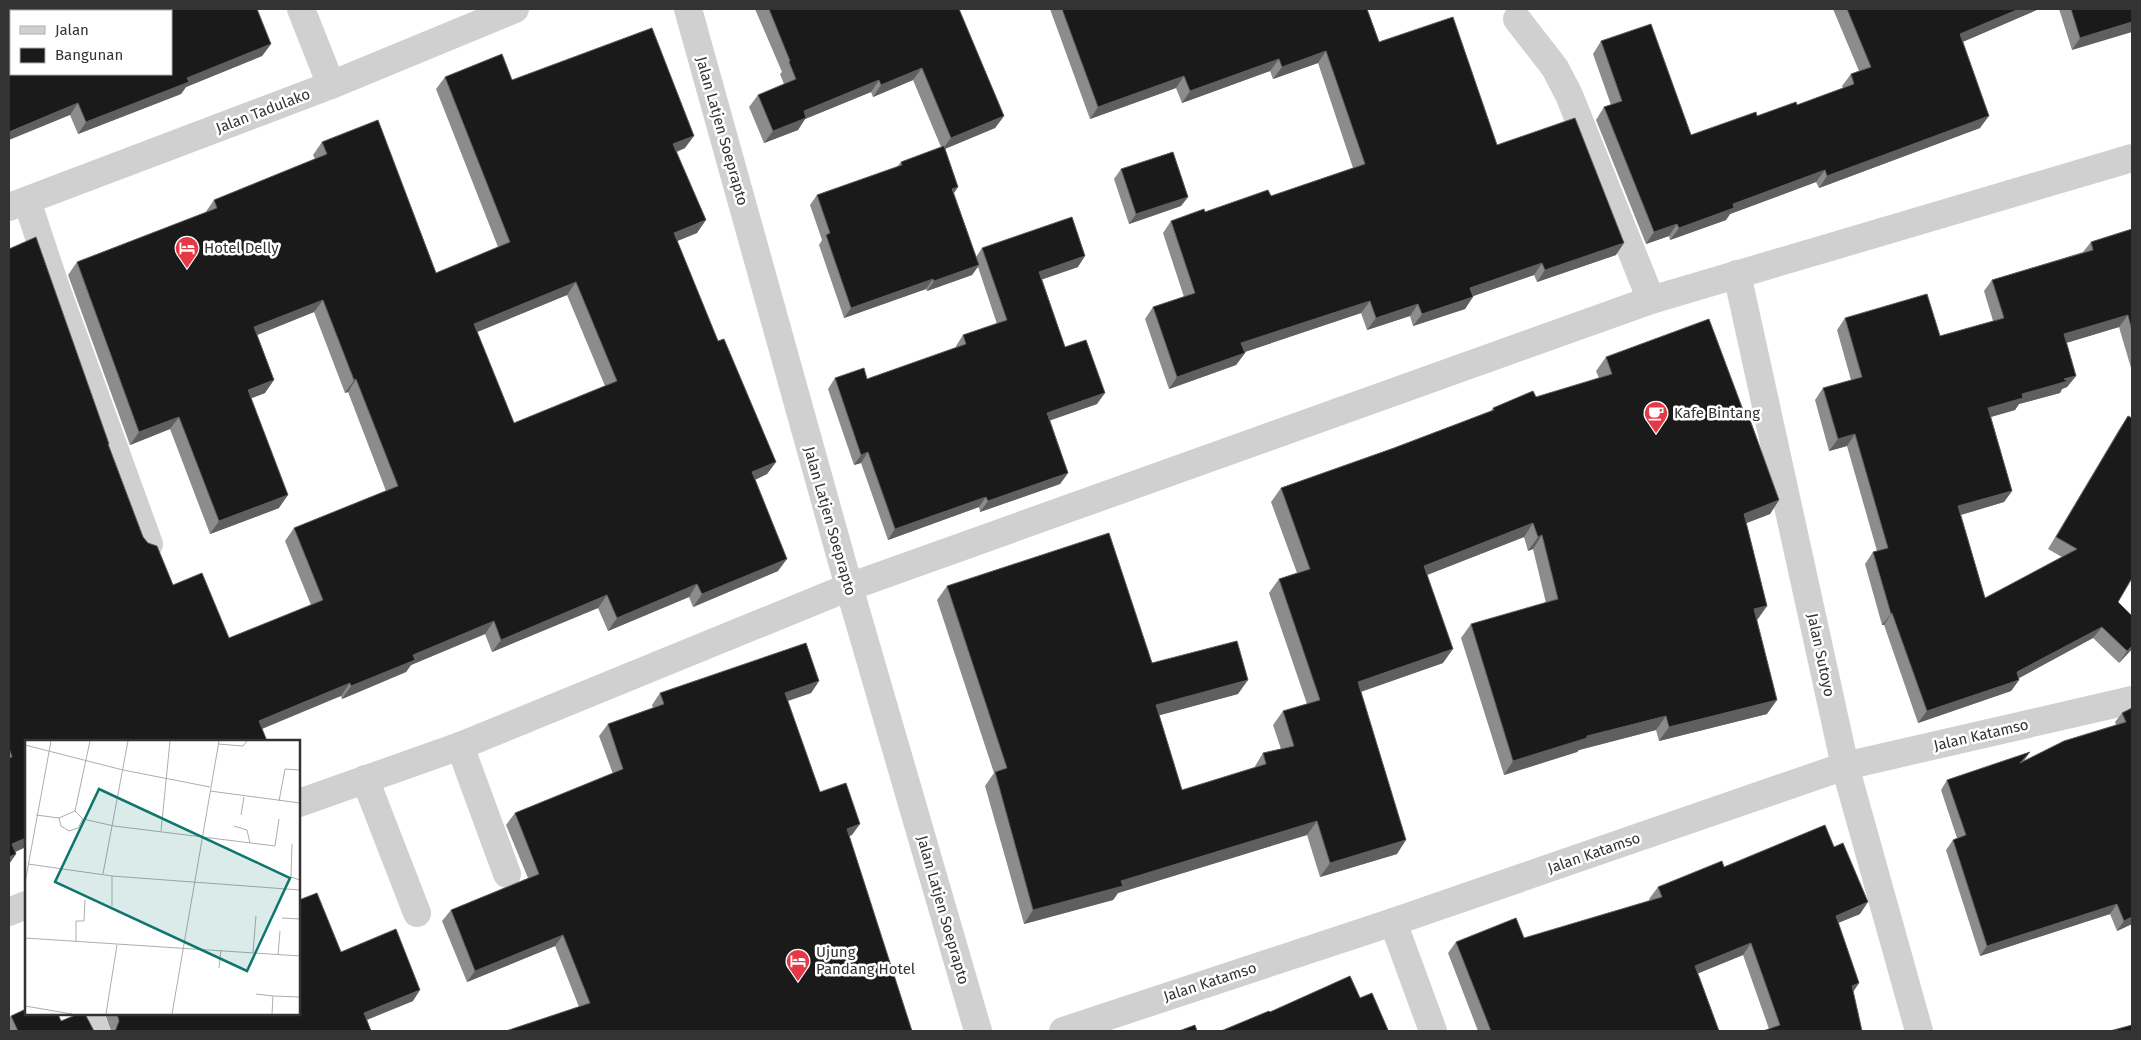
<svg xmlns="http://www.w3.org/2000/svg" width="2141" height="1040" font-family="'Fira Sans',sans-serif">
  <rect width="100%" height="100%" fill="#fff"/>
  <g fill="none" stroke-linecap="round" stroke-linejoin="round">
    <!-- minor -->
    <g stroke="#d0d0d0" stroke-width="28">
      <path d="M301 9 331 85"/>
      <path d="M688 9 849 587 978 1031"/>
      <path d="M1517 19 1555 68 1569 95 1651 300"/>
      <path d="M27 201 56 288 149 544"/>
      <path d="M9 207 331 85 515 9"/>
      <path d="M1737 274 1845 766 1919 1031"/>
      <path d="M460 746 507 874"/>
      <path d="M365 779 417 913"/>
      <path d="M299 803 460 746 849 587 1651 300 2132 158"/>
      <path d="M9 912 26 905"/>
      <path d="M1393 922 1433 1031"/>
      <path d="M89 1014 96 1031"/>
      <path d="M1063 1031 1393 922 1845 766 2132 700"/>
    </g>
  </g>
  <!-- wall -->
  <g fill="#8c8c8c" fill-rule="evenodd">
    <path d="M9 9 271 44 262 56 186 87 181 94 78 134 70 115Z"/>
    <path d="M755 9H959L1004 116 995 128 945 149 958 187 954 193 976 257 982 248 1078 267 1042 279 1065 347 1097 404 1050 420 1068 473 1060 484 980 512 979 507 888 540 861 463 854 465 828 389 835 378 867 379 956 348V346L963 335 997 324 978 267 972 275 927 291 926 289 844 318 819 245 822 240 810 205 817 195 897 167 901 162 941 147 913 80 873 97 871 92 805 119 798 130 764 143 749 107 758 95 784 84 780 74 782 72Z"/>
    <path d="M1050 9H1367L1379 42 1497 145 1616 255 1537 282 1534 275 1473 296 1465 309 1413 326 1410 316 1367 330 1361 313 1244 352 1245 353 1236 365 1169 389 1145 319 1153 307 1184 297 1163 233 1171 221 1271 196 1353 168 1318 63 1273 79 1270 71 1182 103 1176 88 1090 119Z"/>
    <path d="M1833 9H2039L1962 42 1980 128 1819 188 1816 182 1730 214 1726 220 1670 240 1669 236 1646 244 1596 120 1604 107 1611 105 1593 54 1601 41 1691 135 1797 105 1843 88 1842 86 1851 74 1859 71Z"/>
    <path d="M2059 9H2132L2072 50Z"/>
    <path d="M445 77 512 80 685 148 677 152 697 233 677 241 718 341 776 462 767 474 755 480 778 571 693 607 689 597 608 631 598 608 492 652 485 634 411 665 406 672 342 699 341 696 26 741 15 852 16 854 9 864V249L109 444 108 445 143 537 173 585 229 638 311 605 285 541 294 528 386 491 348 392 345 393 314 312 257 335 265 393 251 398 279 508 210 534 170 429 130 445 68 275 77 262 205 213 214 200 315 159 313 155 322 142 436 273 498 247 436 89ZM567 295 605 386 514 423 477 332Z"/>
    <path d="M1121 169 1188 197 1181 206 1129 224 1114 179Z"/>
    <path d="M2132 229V368H2131L2119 327 2066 343 2076 376 2067 387 2062 389 2060 393 2019 404 2015 410 1991 417 2012 491 2004 502 1961 515 1985 598 2062 557 2048 549 2120 428 2128 416 2118 602 2132 616V649L2119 663 2093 638 2019 678V680L2011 691 1918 723 1884 625H1882L1865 564 1873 552 1877 551 1847 446 1829 451 1815 400 1823 388 1851 380 1837 330 1845 318 1940 336 1993 321 1984 291 1992 280 2083 252 2091 242Z"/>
    <path d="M1606 357 1746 418 1779 500 1770 514 1746 523 1767 606 1757 620 1767 714 1659 741 1656 730 1579 750 1577 752 1504 775 1461 638 1471 624 1546 603 1533 549 1528 551 1524 537 1427 575 1443 663 1361 692 1397 854 1320 877 1307 835 1118 893 1113 900 1024 924 985 786 994 773 937 600 947 586 1238 694 1159 715 1182 790 1254 768 1263 753 1281 749 1273 725 1283 711 1307 704 1269 593 1279 579 1297 573 1271 502 1281 488 1394 448 1491 411 1493 408 1536 397 1599 378 1596 371Z"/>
    <path d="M819 681 811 693 787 701 820 792 852 835 849 836 912 1031 579 1007 555 946 467 982 442 921 451 910 528 878 506 825 515 813 613 774 599 736 608 724 653 708 652 705 660 693Z"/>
    <path d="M2132 708V924L2117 931 2110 914 1980 956 1946 850 1953 840 1957 838 1941 790 1947 780 2030 752 2024 761 2116 725 2115 722 2122 713Z"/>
    <path d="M1724 867 1860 914 1838 923 1859 983 1853 991 1862 1031 1769 1029 1743 955 1698 973 1719 1031H1478L1448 953 1456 942 1524 938 1650 901 1649 899 1658 887Z"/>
    <path d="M341 952 413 1001 367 1020 371 1031H111L105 1014H299Z"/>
    <path d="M11 1016 61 1021 94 1031H9V1019Z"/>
  </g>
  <!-- shaded-wall -->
  <g fill="#5f5f5f">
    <path d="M2019 9H2039L1951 47 1960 34Z"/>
    <path d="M2132 22V32L2072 50 2080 38Z"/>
    <path d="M271 44 262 56 186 87 181 94 78 134 86 122 187 78Z"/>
    <path d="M1326 51 1318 63 1273 79 1282 67Z"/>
    <path d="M1279 59 1270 71 1182 103 1190 91Z"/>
    <path d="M922 68 913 80 873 97 881 85Z"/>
    <path d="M1184 76 1176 88 1090 119 1098 107Z"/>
    <path d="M879 80 871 92 805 119 798 130 764 143 773 131 804 111Z"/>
    <path d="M78 103 70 115 9 140V132Z"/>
    <path d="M1004 116 995 128 942 150 951 138Z"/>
    <path d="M1989 116 1980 128 1819 188 1827 176Z"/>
    <path d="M694 136 685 148 665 156 673 144Z"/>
    <path d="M1825 170 1816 182 1730 214 1726 220 1670 240 1679 228 1733 204Z"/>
    <path d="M958 187 951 197 952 189Z"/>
    <path d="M1188 197 1181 206 1129 224 1136 214Z"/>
    <path d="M706 220 697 233 665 246 674 233Z"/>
    <path d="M1677 224 1669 236 1646 244 1654 232Z"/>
    <path d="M1624 243 1616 255 1537 282 1545 270Z"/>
    <path d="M1085 256 1078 267 1032 283 1039 272Z"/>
    <path d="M1542 263 1534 275 1462 300 1470 288Z"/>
    <path d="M979 265 972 275 927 291 934 281Z"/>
    <path d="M933 279 926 289 844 318 851 308Z"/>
    <path d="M576 282 567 295 465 337 474 324Z"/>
    <path d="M1473 297 1465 309 1413 326 1422 314Z"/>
    <path d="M323 300 314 312 245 340 254 327Z"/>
    <path d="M1370 301 1361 313 1233 356 1241 343Z"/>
    <path d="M1418 304 1410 316 1367 330 1376 318Z"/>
    <path d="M2128 315 2119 327 2056 346 2064 334Z"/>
    <path d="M1245 353 1236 365 1169 389 1177 377Z"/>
    <path d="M2076 376 2067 387 2062 389 2060 393 2019 404 2015 410 1980 420 1988 408 2022 394Z"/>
    <path d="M356 379 348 392 345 393 354 380Z"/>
    <path d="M274 380 265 393 239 403 248 390Z"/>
    <path d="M1105 393 1097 404 1040 424 1047 413Z"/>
    <path d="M179 417 170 429 130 445 139 432Z"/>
    <path d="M1855 434 1847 446 1829 451 1838 439Z"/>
    <path d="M868 452 861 463 854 465 861 455Z"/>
    <path d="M776 462 767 474 743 485 752 472Z"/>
    <path d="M1068 473 1060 484 980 512 988 501Z"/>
    <path d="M2012 491 2004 502 1950 518 1958 506Z"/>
    <path d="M288 495 279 508 210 534 219 521Z"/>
    <path d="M986 497 979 507 888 540 895 529Z"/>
    <path d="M1779 500 1770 514 1734 528 1744 514Z"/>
    <path d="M1533 523 1524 537 1414 580 1424 566Z"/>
    <path d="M1542 535 1533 549 1528 551 1538 537Z"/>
    <path d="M787 559 778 571 693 607 702 594Z"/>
    <path d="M697 584 689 597 608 631 617 618Z"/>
    <path d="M607 595 598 608 492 652 501 640Z"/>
    <path d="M1767 606 1757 620 1744 623 1754 609Z"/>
    <path d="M1892 613 1884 625H1882L1891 614Z"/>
    <path d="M494 621 485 634 411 665 406 672 342 699 351 686 413 655Z"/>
    <path d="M2102 627 2093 638 2010 683 2019 680 2011 691 1918 723 1927 711 2017 672Z"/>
    <path d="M2132 646V649L2119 663 2127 651Z"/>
    <path d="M1453 649 1443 663 1348 696 1358 682Z"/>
    <path d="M1248 680 1238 694 1146 719 1156 705Z"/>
    <path d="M819 681 811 693 776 705 785 693Z"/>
    <path d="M350 683 341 696 250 734 259 721Z"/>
    <path d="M1777 700 1767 714 1659 741 1669 727Z"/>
    <path d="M1666 716 1656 730 1579 750 1577 752 1504 775 1513 761 1587 736Z"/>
    <path d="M1317 821 1307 835 1118 893 1113 900 1024 924 1033 910 1121 881Z"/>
    <path d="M860 824 852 835 838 840 847 829Z"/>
    <path d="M26 838V847L9 855 12 844Z"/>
    <path d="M1406 840 1397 854 1320 877 1330 863Z"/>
    <path d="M16 854 9 864V857Z"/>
    <path d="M1868 902 1860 914 1828 927 1836 916Z"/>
    <path d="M2117 904 2110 914 1980 956 1987 946Z"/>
    <path d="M2132 917V924L2117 931 2124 921Z"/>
    <path d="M563 935 555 946 467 982 475 971Z"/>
    <path d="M1751 943 1743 955 1687 978 1695 966Z"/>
    <path d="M1859 983 1851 995 1852 986Z"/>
    <path d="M420 990 413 1001 356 1024 364 1013Z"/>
  </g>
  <!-- building -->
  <g fill="#1a1a1a" stroke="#5f5f5f" fill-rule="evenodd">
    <path d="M9 9H257L271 44 187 78 189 82 86 122 78 103 9 132ZM11 11H171V74H11Z"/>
    <path d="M769 9H959L1004 116 951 138 922 68 881 85 879 80 804 111 806 118 773 131 758 95 796 79 789 62 790 61Z"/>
    <path d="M1062 9H1367L1379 42 1453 17 1497 145 1575 118 1624 243 1545 270 1542 263 1470 288 1473 297 1422 314 1418 304 1376 318 1370 301 1241 343 1245 353 1177 377 1153 307 1195 293 1171 221 1204 209 1205 212 1268 190 1271 196 1365 164 1326 51 1282 67 1279 59 1190 91 1184 76 1098 107Z"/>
    <path d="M1847 9H2019L1960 34 1989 116 1827 176 1825 170 1733 204 1734 208 1679 228 1677 224 1654 232 1604 107 1622 101 1601 41 1651 24 1691 135 1756 112 1757 116 1796 102 1797 105 1854 84 1851 74 1871 67Z"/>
    <path d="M2071 9H2132V22L2080 38Z"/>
    <path d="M652 28 694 136 673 144 706 220 674 233 718 341 724 339 776 462 752 472 787 559 702 594 697 584 617 618 607 595 501 640 494 621 413 655 415 660 351 686 350 683 259 721 267 741H26V838L12 844 16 854 9 857V758L12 757 9 748V249L36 237 109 444H108L143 537 148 543 157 546 173 585 202 573 229 638 323 600 294 528 398 486 356 379 354 380 323 300 254 327 274 380 248 390 288 495 219 521 179 417 139 432 77 262 217 208 214 200 327 154 322 142 378 120 436 273 510 242 445 77 502 54 512 80ZM576 282 617 381 514 423 474 324Z"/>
    <path d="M944 146 958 187 952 189 979 265 934 281 933 279 851 308 826 235 830 233 817 195 902 165 901 162Z"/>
    <path d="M1173 152 1188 197 1136 214 1121 169Z"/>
    <path d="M1072 217 1085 256 1039 272 1065 347 1086 340 1105 393 1047 413 1068 473 988 501 986 497 895 529 868 452 861 455 835 378 864 368 867 379 966 344 963 335 1007 320 982 248Z"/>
    <path d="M2132 229V331L2128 315 2064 334 2076 376 2064 379 2068 381 2022 394 2023 398 1988 408 2012 491 1958 506 1985 598 2077 549 2056 537 2128 416 2132 418V578L2118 602 2132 616V646L2127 651 2102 627 2017 672 2019 680 1927 711 1892 613 1891 614 1873 552 1888 548 1855 434 1838 439 1823 388 1862 377 1845 318 1927 294 1940 336 2004 318 1992 280 2093 250 2091 242Z"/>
    <path d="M1709 319 1746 418 1749 417 1779 500 1744 514 1767 606 1754 609 1777 700 1669 727 1666 716 1587 736V738L1513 761 1471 624 1558 599 1542 535 1538 537 1533 523 1424 566 1453 649 1358 682 1406 840 1330 863 1317 821 1121 881 1123 886 1033 910 995 772 1007 768 947 586 1109 533 1152 663 1237 641 1248 680 1156 705 1182 790 1266 764 1263 753 1294 746 1283 711 1320 700 1279 579 1310 569 1281 488 1394 448 1494 410 1493 408 1533 391 1536 397 1612 374 1606 357Z"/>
    <path d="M806 643 819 681 785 693 820 792 846 783 860 824 847 829 912 1031H506L590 1003 563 935 475 971 451 910 539 874 515 813 623 769 608 724 664 704 660 693Z"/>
    <path d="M2132 708V917L2124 921 2117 904 1987 946 1953 840 1966 835 1947 780 2030 752 2020 763 2064 741 2126 722 2122 713Z"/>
    <path d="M1825 825 1834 847 1843 843 1868 902 1836 916 1859 983 1852 986 1862 1031H1763L1780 1025 1751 943 1695 966 1719 1031H1491L1456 942 1516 918 1524 938 1662 897 1658 887 1722 861 1724 867Z"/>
    <path d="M317 893 341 952 396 929 420 990 364 1013 371 1031H114L116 1029 119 1021 117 1014H299V900Z"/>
    <path d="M1350 976 1360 998 1372 993 1388 1030 1384 1031H1221L1269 1011 1270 1012Z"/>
    <path d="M26 1009V1014H58L61 1021 78 1014H85L94 1031H18L11 1016Z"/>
    <path d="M1195 1025 1197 1031H1179Z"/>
    <path d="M2132 1025V1031H2110Z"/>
  </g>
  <!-- icons -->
  <defs>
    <g id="hotel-pin" transform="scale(1.25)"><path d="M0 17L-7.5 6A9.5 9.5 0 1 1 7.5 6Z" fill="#e63946" stroke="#fff"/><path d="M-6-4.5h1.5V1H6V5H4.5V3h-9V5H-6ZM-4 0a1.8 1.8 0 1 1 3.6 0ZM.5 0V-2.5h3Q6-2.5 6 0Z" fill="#fff"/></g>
    <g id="cafe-pin" transform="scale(1.25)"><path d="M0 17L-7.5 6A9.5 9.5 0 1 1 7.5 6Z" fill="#e63946" stroke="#fff"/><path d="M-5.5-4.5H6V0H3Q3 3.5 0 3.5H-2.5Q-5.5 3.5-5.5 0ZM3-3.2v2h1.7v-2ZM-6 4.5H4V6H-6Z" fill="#fff"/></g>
  </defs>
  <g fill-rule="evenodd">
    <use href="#hotel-pin" x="187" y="248"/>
    <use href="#cafe-pin" x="1656" y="413"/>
    <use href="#hotel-pin" x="798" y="961"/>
  </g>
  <g text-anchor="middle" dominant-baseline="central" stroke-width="5" stroke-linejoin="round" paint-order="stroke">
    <!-- street labels -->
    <g font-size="15" fill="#333" stroke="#fff">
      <text transform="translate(263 111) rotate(-21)">Jalan Tadulako</text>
      <text transform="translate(722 131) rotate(74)">Jalan Latjen Soeprapto</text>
      <text transform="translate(830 521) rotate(74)">Jalan Latjen Soeprapto</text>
      <text transform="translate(1821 655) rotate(78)">Jalan Sutoyo</text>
      <text transform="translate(1981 735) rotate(-13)">Jalan Katamso</text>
      <text transform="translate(1594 853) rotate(-19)">Jalan Katamso</text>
      <text transform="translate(943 910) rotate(74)">Jalan Latjen Soeprapto</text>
      <text transform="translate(1210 982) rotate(-18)">Jalan Katamso</text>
    </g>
    <!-- poi labels -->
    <g font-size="15" fill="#333" stroke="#fff" text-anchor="start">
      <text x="204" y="248">Hotel Delly</text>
      <text x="1674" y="413">Kafe Bintang</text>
      <text x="816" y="952">Ujung<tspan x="816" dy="17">Pandang Hotel</tspan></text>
    </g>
  </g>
  <!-- overview -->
  <g transform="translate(25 740)">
    <rect width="275" height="275" fill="#fff"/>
    <path fill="none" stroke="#adadad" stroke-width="1" d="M193 4 218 6 222 1M0 5 98 30 185 47M185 51 275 63M254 61 260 29 275 30M50 71 58 79 89 86 250 106 254 79M11 75 34 78 50 71 65 1M216 75 219 57M34 78 36 86 44 91 53 88 58 79M209 86 222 90 225 103M136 91 145 1M267 104 266 137 275 140M3 124 87 136 275 150M78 134 103 1M87 136V166M0 143 26 1M257 178 275 179M0 198 275 216M51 202V181H59L60 160M228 212 231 176M253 215 255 191M194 228 196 210M231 254 248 256M0 266 47 274M81 274 92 205M147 274 194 1M247 274 248 256 275 257"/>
    <path fill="#0f766e" fill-opacity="0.15" stroke="#0f766e" stroke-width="2.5" d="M74 49 265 138 222 231 30 142Z"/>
    <rect width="275" height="275" fill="none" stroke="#333" stroke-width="2.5"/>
  </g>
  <!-- border -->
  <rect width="2141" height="1040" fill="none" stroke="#333333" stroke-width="20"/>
  <!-- legend -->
  <rect x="10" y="10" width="162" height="65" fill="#ffffff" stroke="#adadad"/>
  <rect x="20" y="26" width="25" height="8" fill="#d0d0d0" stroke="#adadad"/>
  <text x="55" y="35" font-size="15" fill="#333333">Jalan</text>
  <rect x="20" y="48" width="25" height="15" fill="#1a1a1a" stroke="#adadad"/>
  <text x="55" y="60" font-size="15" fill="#333333">Bangunan</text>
</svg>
